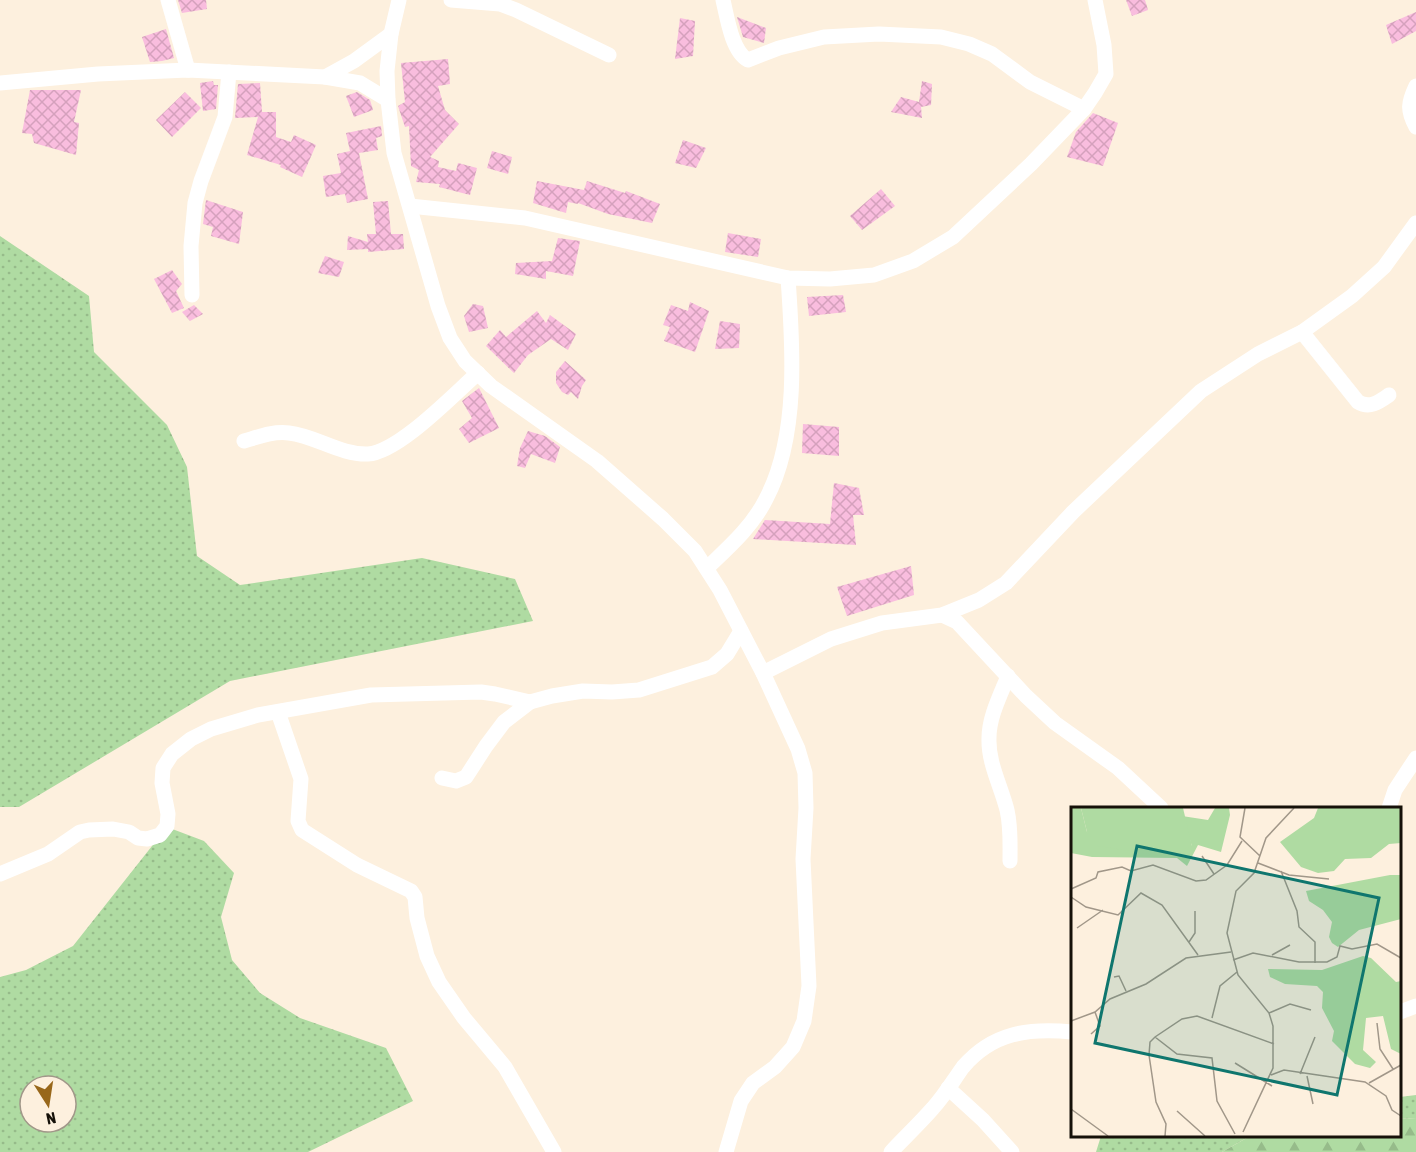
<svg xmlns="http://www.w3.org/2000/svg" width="1416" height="1152" font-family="'Asap Condensed',sans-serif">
  <defs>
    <pattern id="grass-dots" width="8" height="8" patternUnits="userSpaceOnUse" patternTransform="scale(1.5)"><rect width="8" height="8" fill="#afdba2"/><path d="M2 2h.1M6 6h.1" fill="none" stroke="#96bb8a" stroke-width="1.8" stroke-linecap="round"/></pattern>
    <pattern id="forest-firs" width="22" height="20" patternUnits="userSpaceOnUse" patternTransform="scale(1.5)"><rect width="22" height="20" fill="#afdba2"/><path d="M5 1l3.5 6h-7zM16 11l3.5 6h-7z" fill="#96bb8a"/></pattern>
    <pattern id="building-cross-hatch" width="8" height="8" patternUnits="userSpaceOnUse" patternTransform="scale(1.5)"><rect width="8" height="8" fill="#f9bdde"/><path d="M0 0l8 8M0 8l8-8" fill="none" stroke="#d5a1bd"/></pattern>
  </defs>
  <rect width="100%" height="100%" fill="#fdf0de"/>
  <!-- grass -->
  <g fill="url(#grass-dots)" fill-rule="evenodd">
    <path d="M0 236 89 296 94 352 167 425 187 467 197 556 240 585 422 558 515 579 533 621 230 681 19 807H0Z"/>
    <path d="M167 827 204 841 234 873 221 917 232 960 260 993 300 1018 386 1048 413 1101 308 1152H0V977L26 970 73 946ZM30 1086H66V1122H30Z"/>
    <path d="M1416 1095V1118L1400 1119V1097Z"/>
    <path d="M1101 1136H1250L1222 1152H1096Z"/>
  </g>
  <!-- forest -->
  <path fill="url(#forest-firs)" d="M1416 1118V1152H1222L1250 1136H1400V1119Z"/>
  <!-- building -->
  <g fill="url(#building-cross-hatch)">
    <path d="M178 0H206L207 9 182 13Z"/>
    <path d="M1126 0H1145L1148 10 1132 16Z"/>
    <path d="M1416 12V31L1392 44 1386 25Z"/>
    <path d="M737 17 766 28 764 43 743 37Z"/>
    <path d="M680 18 695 21 693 56 675 59Z"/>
    <path d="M166 29 174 58 162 61 150 62 142 37Z"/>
    <path d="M448 59 450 84 438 86 445 110 459 124 430 157 439 161 438 167 456 171 458 163 477 168 470 195 439 187 440 184 416 182 419 170 411 166 409 126 405 127 398 106 405 102 401 63Z"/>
    <path d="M213 81 214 85H218L216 109 203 111 200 83Z"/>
    <path d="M922 81 932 84 931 105 921 107 922 118 891 112 901 97 919 102Z"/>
    <path d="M260 83 262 112H276V137L291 142 294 135 316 145 302 177 280 167 281 165 247 155 258 117 235 118 238 84Z"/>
    <path d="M30 90H81L74 122 79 123 76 155 34 143 32 134 22 133Z"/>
    <path d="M185 92 201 108 172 137 156 120Z"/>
    <path d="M357 92 370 100 373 110 354 117 346 96Z"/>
    <path d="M1093 113 1118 123 1103 166 1067 157 1076 132Z"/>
    <path d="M381 126 382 136 376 138 378 150 359 153 368 199 347 203 345 194 326 197 323 176 341 173 337 154 350 151 346 133Z"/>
    <path d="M683 140 706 148 696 168 675 163Z"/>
    <path d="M492 151 512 157 508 174 487 168Z"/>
    <path d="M537 181 584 190 587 181 625 193 626 191 660 204 652 223 608 214 578 203V204L568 202 566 213 533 203Z"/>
    <path d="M881 189 895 206 862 230 850 216Z"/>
    <path d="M206 200 243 212 239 244 211 236 213 227 203 224Z"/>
    <path d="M388 201 391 234H403L404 249 368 252V249L347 250 348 236 368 242 367 234H376L373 202Z"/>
    <path d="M728 233 761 239 758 257 725 252Z"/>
    <path d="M558 238 580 241 573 276 546 271V279L515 274 516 263 552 261Z"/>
    <path d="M325 256 344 262 339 277 318 273Z"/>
    <path d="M172 270 182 284 176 291 184 308 172 313 154 279Z"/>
    <path d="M843 295 846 312 809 316 807 297Z"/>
    <path d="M690 302 709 311 695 352 664 341 670 327 663 325 671 305 688 311Z"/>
    <path d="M473 304 483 306 488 328 469 332 464 316Z"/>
    <path d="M194 305 203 314 190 321 182 312Z"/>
    <path d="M537 311 546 323 550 315 576 334 568 350 551 339 528 355 514 373 486 346 500 330 506 337Z"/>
    <path d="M720 321 740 324 739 348 715 349Z"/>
    <path d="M565 361 586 380 582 386 578 399 571 392 568 395 562 392 556 383V372Z"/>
    <path d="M479 388 499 428 469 443 459 429 472 418 462 401Z"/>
    <path d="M803 424 839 427V456L802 453Z"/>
    <path d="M528 431 545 436 560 447 555 463 531 454 525 468 517 466 520 448Z"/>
    <path d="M834 483 859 488 864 515H853L856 545 753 539 765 520 830 524Z"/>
    <path d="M911 566 914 595 847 616 837 587Z"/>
  </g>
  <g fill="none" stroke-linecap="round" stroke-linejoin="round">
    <!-- street -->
    <g stroke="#fff" stroke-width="15">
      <path d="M168 0 188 70"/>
      <path d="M399 0 391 34 387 71 388 100 394 153 438 306 450 338 465 361 491 386 597 461 663 519 695 551 720 590 763 673 798 749 805 773 806 808 803 859 809 986 804 1021 793 1047 775 1067 753 1083 741 1101 726 1152"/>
      <path d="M451 0 500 4 516 10 609 55"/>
      <path d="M723 0C727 17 732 52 748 60L779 48 824 37 879 34 941 37 969 44 992 54 1030 82 1084 109"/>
      <path d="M325 77 360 83 388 100"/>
      <path d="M0 83 98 74 188 70 325 77 354 61 391 34"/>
      <path d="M1416 86C1408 103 1407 110 1416 127"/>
      <path d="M410 206 525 218 788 278 830 279 874 275 913 261 953 237 1031 164 1084 109 1095 93 1106 74 1104 45 1095 0"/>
      <path d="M192 295 191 246 195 203 201 181 225 117 229 72"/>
      <path d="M1302 332 1358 402C1370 409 1379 402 1389 395"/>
      <path d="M244 441C258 437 273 431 289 433 316 436 340 455 368 454 399 452 454 394 478 373"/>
      <path d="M707 568C729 547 752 527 766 499 799 437 793 347 788 278"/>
      <path d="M942 615 957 622 1026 696 1055 723 1118 768 1161 808"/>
      <path d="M763 673 831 639 882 623 942 615 979 600 1006 583 1073 512 1201 391 1258 354 1302 332 1352 296 1384 267 1416 223"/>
      <path d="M1008 676C1000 696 989 717 989 738 988 763 1001 786 1007 810 1011 827 1010 844 1010 861"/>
      <path d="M278 712 301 779 298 821 302 830 357 865 411 891 415 897 417 918 427 956 439 982 464 1018 505 1067 554 1152"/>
      <path d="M442 778 456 781 466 777 486 746 504 722 530 702"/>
      <path d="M1389 808 1395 790 1416 758"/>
      <path d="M0 874 48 854 80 832 89 830 113 829 129 832 138 838 147 839 160 835 167 826 168 814 162 783 163 768 172 754 191 739 211 729 258 715 371 695 481 692 495 694 530 702 552 696 583 691 612 692 639 690 712 667 727 654 741 631"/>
      <path d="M1400 1012 1416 1006"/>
      <path d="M948 1088 983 1120 1012 1152"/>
      <path d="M891 1152C905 1137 920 1123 933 1108 944 1096 953 1081 963 1067 993 1032 1029 1028 1072 1032"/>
    </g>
  </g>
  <!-- overview -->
  <g transform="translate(1071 807)">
    <rect width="330" height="330" fill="#fdf0de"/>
    <path d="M0 1H10L16 25 121 39 111 9 137 13 144 1H158L159 8 150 45 127 38 116 59 106 51 21 50 0 46ZM247 1H330V36L318 37 300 51 274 52 263 64 247 66 230 60 209 35 243 11ZM319 68H330V112L288 123 267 140 261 136 258 130 261 115 252 103 238 94 235 84ZM292 149 300 151 325 175 330 174V247L320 242 312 209 295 211 292 243 305 255 299 261 284 257 261 234 263 224 251 201 252 185 246 179 214 177 199 170 197 162 251 163Z" fill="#afdba2"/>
    <path d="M10 1H112L121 39 91 49 27 39 16 25Z" fill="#afdba2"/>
    <path fill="none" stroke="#a19789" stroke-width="1.5" d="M174 1 169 30 189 49M131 49 143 67M187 56 218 68 258 72M210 64 226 104 228 120 244 135V156M0 82 25 71 27 65 51 60 60 64 82 58 125 74 135 73 156 58 171 34M0 90 15 100 47 108 70 86 91 98 127 148M6 121 32 103M118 135 124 126V104M201 148 219 138M162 153 182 146 228 155H256L266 150 269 139 281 142 306 137 330 151M43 170 48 169 55 184M198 206 219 197 240 203M141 211 149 179 166 165M0 214 24 205 39 192 75 177 115 151 160 145M306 216 309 242 322 262M20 227 29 219 24 205M84 230 106 247 141 251 146 294 164 327M164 256 201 279M229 267 244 230M200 268 213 263 294 275 315 289 321 303 330 309M236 269 242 297M298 276 330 258M0 302 37 329M106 304 134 329M172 325 202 261V219L198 206 167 168 156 126 165 84 183 66 195 31 223 1M94 329 95 317 85 295 78 248 79 235 84 230 111 212 126 209 203 237"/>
    <path fill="#0f766e" fill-opacity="0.15" stroke="#0f766e" stroke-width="3" d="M66 39 308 91 266 288 24 236Z"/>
    <rect width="330" height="330" fill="none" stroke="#161109" stroke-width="3"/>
  </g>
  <!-- north arrow -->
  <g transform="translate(48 1104) rotate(168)"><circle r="28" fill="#fdf0de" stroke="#a19789" stroke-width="1.5"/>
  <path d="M0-4.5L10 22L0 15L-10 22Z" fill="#98671a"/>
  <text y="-9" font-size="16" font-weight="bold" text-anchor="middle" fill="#161109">N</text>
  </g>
</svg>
